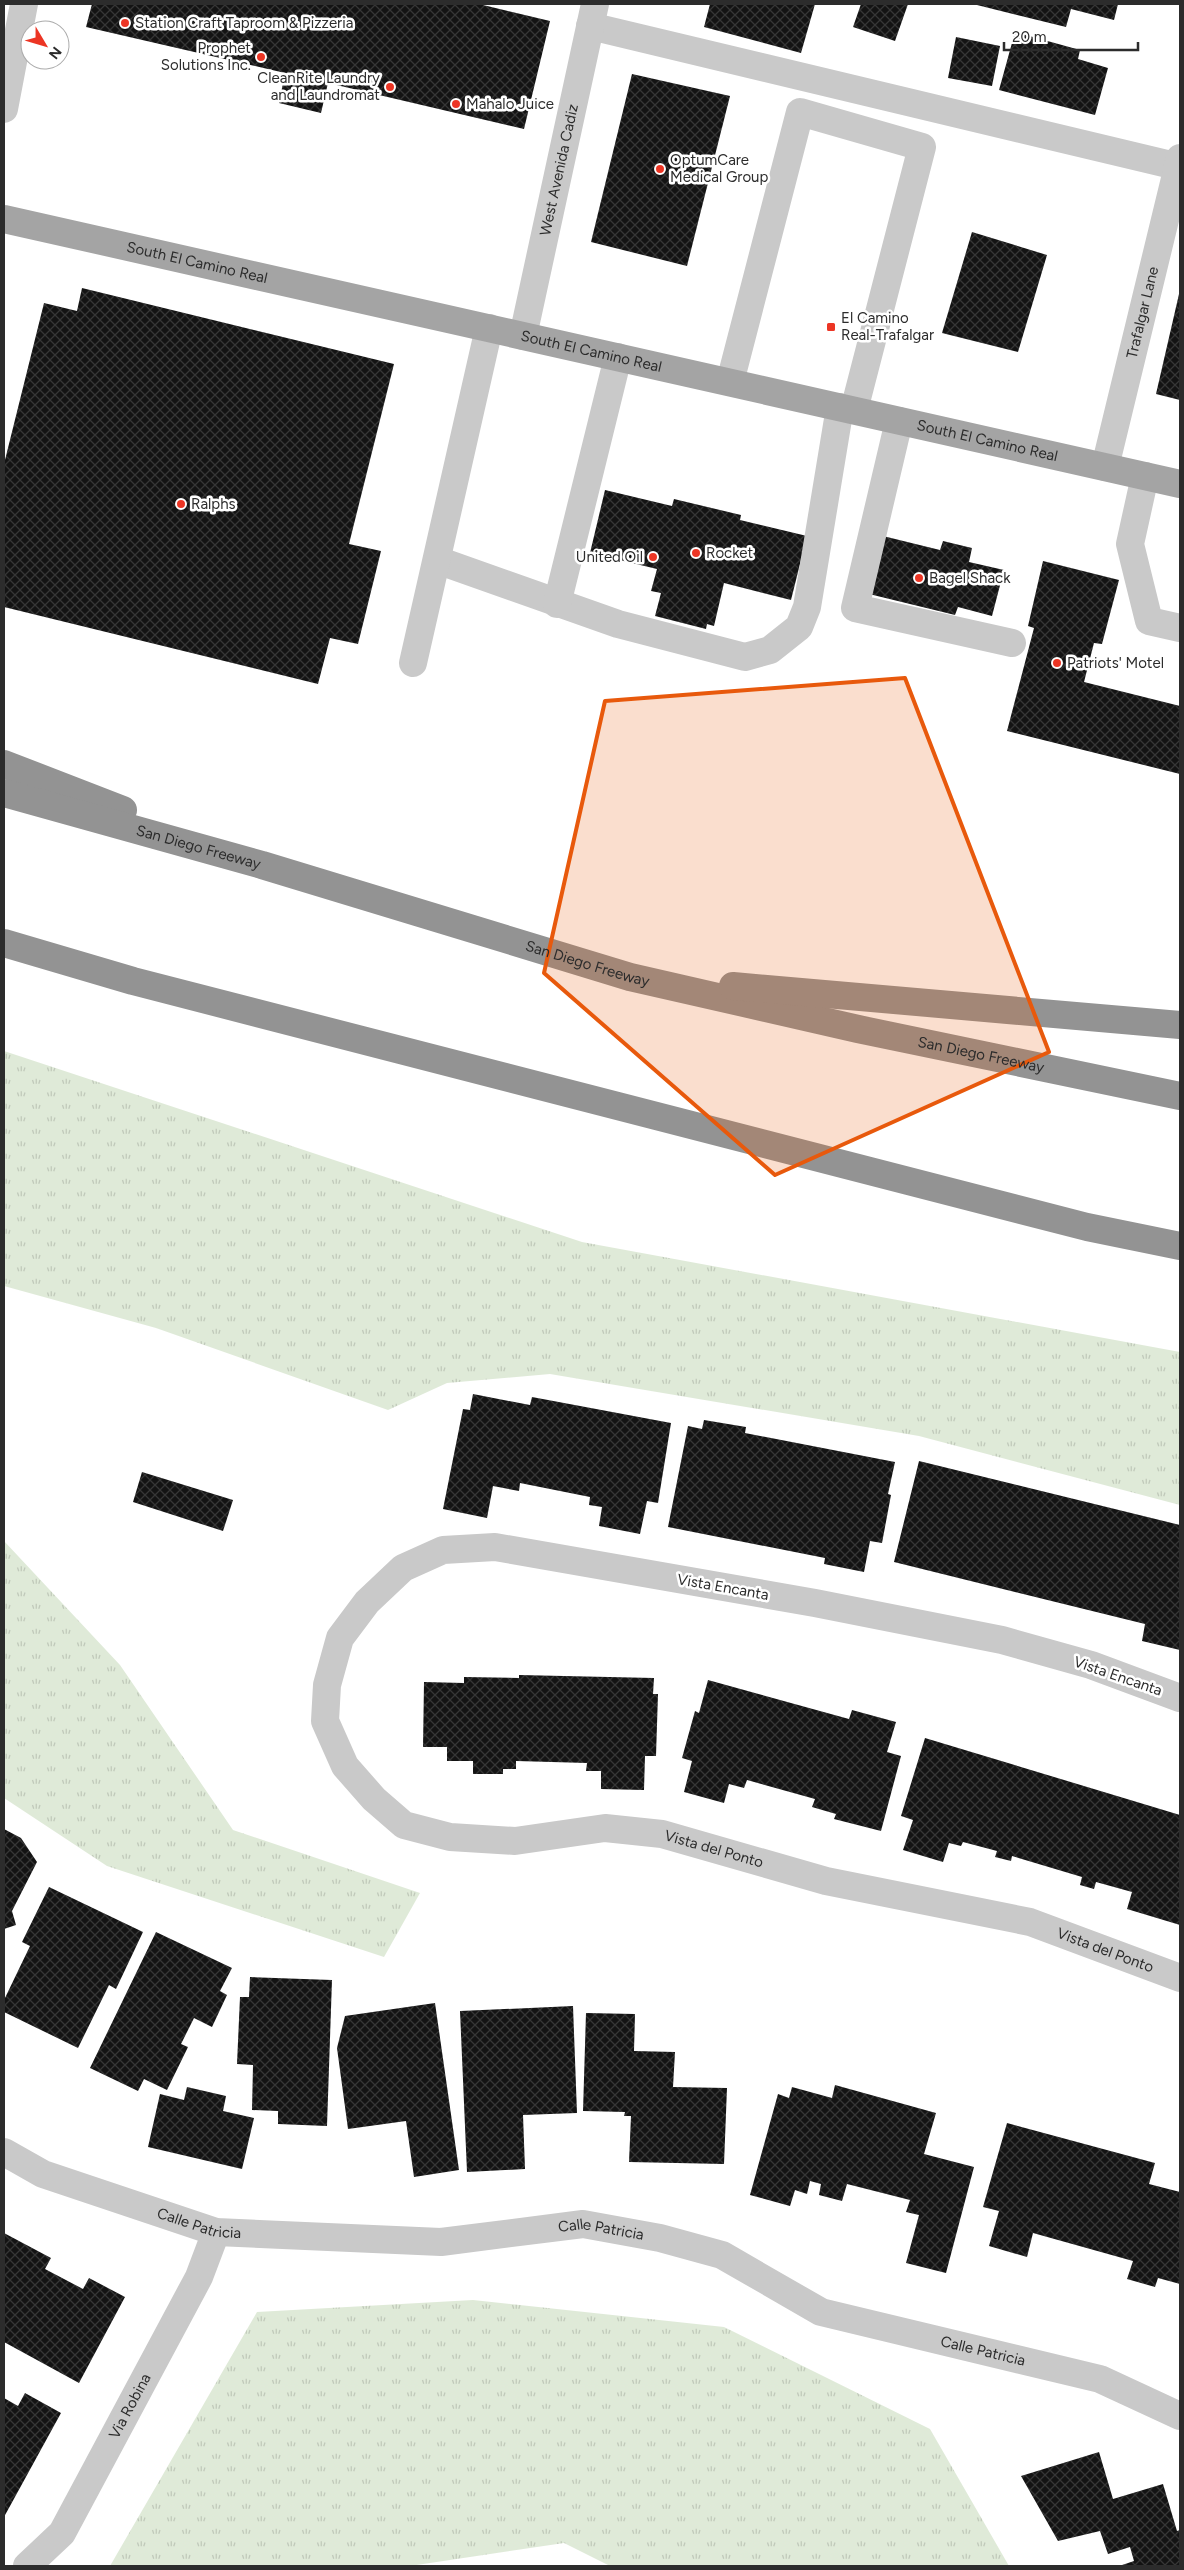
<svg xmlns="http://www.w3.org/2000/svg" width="1184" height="2570" font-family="Figtree,sans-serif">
  <defs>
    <pattern id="grass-tufts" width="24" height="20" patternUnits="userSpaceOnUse" patternTransform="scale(1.25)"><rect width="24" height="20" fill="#dfead8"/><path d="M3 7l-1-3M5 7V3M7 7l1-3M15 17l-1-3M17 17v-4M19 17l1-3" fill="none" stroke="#c0c9ba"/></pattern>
    <pattern id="building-cross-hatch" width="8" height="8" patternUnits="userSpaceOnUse" patternTransform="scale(1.25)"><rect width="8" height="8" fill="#131313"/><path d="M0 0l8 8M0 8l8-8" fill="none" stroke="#363636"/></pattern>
  </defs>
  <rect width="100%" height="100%" fill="#fff"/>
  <!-- grass -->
  <g fill="url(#grass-tufts)">
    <path d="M4 1051 582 1242 1180 1352V1505L919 1436 550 1374 447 1383 388 1410 156 1328 4 1286Z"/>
    <path d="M4 1541 120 1665 233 1830 420 1893 384 1957 107 1866 4 1798Z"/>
    <path d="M473 2300 724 2327 930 2429 1009 2566H610L564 2543 410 2566H110L257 2312Z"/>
  </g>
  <!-- building -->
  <g fill="url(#building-cross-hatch)">
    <path d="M92 4H479L550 21 524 129 328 83 321 113 279 103 285 73 86 27Z"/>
    <path d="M710 4H815L801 53 704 27Z"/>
    <path d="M861 4H908L895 41 853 27Z"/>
    <path d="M973 4H1118L1114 20 1071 9 1066 27Z"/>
    <path d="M1015 32 1080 50 1078 59 1108 68 1095 115 999 90Z"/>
    <path d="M956 37 1000 46 992 86 948 78Z"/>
    <path d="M632 74 730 96 687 266 591 242Z"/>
    <path d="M972 232 1047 255 1018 352 942 333Z"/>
    <path d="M82 288 394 364 349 544 381 551 358 644 330 638 318 684 4 607V464L44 303 77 311Z"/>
    <path d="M1179 294H1180V400L1156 394Z"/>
    <path d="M605 490 672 506 674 499 741 515 740 520 807 536 791 600 724 583 714 626 707 624 706 629 655 616 661 593 651 591 657 569 590 553Z"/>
    <path d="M883 536 940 550 943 541 972 548 969 562 1004 570 992 616 958 607 955 615 869 594Z"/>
    <path d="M1043 561 1119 580 1102 644 1094 643 1084 682 1180 706V774L1007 731 1034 628 1028 626Z"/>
    <path d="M473 1394 530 1405 532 1397 671 1423 658 1503 647 1501 640 1534 599 1526 602 1507 589 1505 590 1497 520 1483 519 1491 493 1486 487 1518 443 1509 463 1409 470 1410Z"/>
    <path d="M704 1420 746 1427 745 1433 895 1462 888 1494 891 1495 882 1543 870 1541 864 1572 824 1564 825 1558 668 1527 688 1426 702 1429Z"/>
    <path d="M919 1461 1180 1525V1650L1142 1641 1145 1624 894 1562Z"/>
    <path d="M142 1472 233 1500 223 1531 133 1502Z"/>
    <path d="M519 1675 654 1678 653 1694H658L656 1756H645L644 1790 601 1789V1771H586L587 1763 516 1761V1769H503V1774H473V1761H447V1747H423L424 1682 464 1683V1677L519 1678Z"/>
    <path d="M708 1680 849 1719 852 1710 896 1722 887 1752 901 1756 881 1831 834 1819 836 1814 812 1807 815 1799 747 1780 744 1788 729 1784 724 1803 684 1792 692 1761 682 1758 695 1711 699 1713Z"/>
    <path d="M925 1738 1180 1815V1925L1127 1909 1132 1892 1096 1882 1094 1889 1080 1885 1082 1877 1012 1856 1011 1861 995 1857 997 1851 963 1842 961 1846 949 1843 943 1862 903 1850 913 1820 901 1816Z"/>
    <path d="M4 1829 21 1838 37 1862 12 1911 16 1925 4 1929Z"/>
    <path d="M49 1887 143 1932 116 1989 109 1985 78 2048 4 2012V2000L30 1946 22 1942Z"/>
    <path d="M156 1932 232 1968 220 1991 227 1995 212 2027 194 2018 181 2044 188 2047 167 2090 144 2079 138 2091 90 2068Z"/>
    <path d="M250 1977 332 1980 327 2126 278 2124V2111L252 2110 253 2065 237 2064 240 1997H249Z"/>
    <path d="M435 2003 459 2170 414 2177 406 2121 348 2129 337 2048 345 2016Z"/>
    <path d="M573 2006 577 2113 523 2115 525 2169 467 2172 460 2011Z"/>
    <path d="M586 2013 635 2014 634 2051 675 2052 673 2087 727 2088 724 2164 629 2162 631 2116H624L625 2112 583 2111Z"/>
    <path d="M835 2085 936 2113 924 2154 974 2167 946 2273 906 2263 919 2215 906 2212 910 2200 847 2184 842 2201 819 2195 821 2184 810 2181 807 2194 795 2190 790 2206 750 2195 778 2094 789 2098 792 2087 832 2098Z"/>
    <path d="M187 2087 226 2096 223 2111 254 2118 242 2169 148 2147 160 2094 184 2100Z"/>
    <path d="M1007 2123 1155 2163 1149 2184 1180 2192V2284L1158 2278 1155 2287 1127 2279 1133 2261 1033 2233 1027 2257 989 2246 999 2211 983 2207Z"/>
    <path d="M4 2233 51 2258 45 2269 83 2289 89 2278 125 2297 79 2383 4 2342Z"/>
    <path d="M25 2393 61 2413 4 2517V2398L18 2406Z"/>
    <path d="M1099 2452 1113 2499 1163 2484 1177 2531 1180 2530V2566H1119L1134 2561 1130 2547 1108 2554 1100 2531 1058 2541 1021 2476Z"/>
  </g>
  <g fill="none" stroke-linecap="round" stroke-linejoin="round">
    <!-- minor -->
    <g stroke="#c9c9c9" stroke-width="28">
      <path d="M590 26 1180 167"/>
      <path d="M4 109 24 4"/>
      <path id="s1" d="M523 336 595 4"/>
      <path d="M730 382 800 112 922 147 854 410"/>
      <path d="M899 421 855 608 1012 643"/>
      <path id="s2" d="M1105 467 1180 158"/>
      <path d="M1145 476 1130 544 1149 621 1180 628"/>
      <path d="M437 560 618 624 745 657 770 650 799 627 807 607 840 407"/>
      <path d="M557 604 618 357"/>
      <path d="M413 663 489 328"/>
      <path id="s3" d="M1180 1698 1091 1665 1002 1640 815 1603 495 1547 443 1550 403 1568 367 1602 340 1638 327 1685 325 1721 345 1766 374 1799 404 1825 450 1837 515 1841 605 1828 662 1834 826 1881 1030 1922 1180 1978"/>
      <path id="s4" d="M4 2152 43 2174 216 2232 441 2242 583 2224 660 2238 722 2255 821 2312 1100 2379 1180 2416"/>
      <path id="s5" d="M27 2566 62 2533 199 2277 216 2232"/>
    </g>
    <!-- major -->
    <path stroke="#a4a4a4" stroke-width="28" id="s6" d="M4 219 1180 484"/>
    <!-- highway -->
    <g stroke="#939393" stroke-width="28">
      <path d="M4 764 123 810"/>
      <path id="s7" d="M4 793 262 865 630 977 858 1029 1180 1096"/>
      <path d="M4 943 133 981 1087 1227 1180 1246"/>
      <path d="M733 986 1180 1025"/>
    </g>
  </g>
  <!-- marked area -->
  <path fill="#e8590c" fill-opacity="0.2" stroke="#e8590c" stroke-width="4" stroke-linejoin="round" d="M905 678 1049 1052 775 1175 544 973 605 701Z"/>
  <!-- markers -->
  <g fill="#ec3524" stroke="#fff" stroke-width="2">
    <circle cx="125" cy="23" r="5"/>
    <circle cx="261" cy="57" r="5"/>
    <circle cx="390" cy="87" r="5"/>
    <circle cx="456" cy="104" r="5"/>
    <circle cx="660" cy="169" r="5"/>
    <rect x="826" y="322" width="10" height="10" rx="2.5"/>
    <circle cx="181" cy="504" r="5"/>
    <circle cx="696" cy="553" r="5"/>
    <circle cx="653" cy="557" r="5"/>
    <circle cx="919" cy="578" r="5"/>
    <circle cx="1057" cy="663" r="5"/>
  </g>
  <g text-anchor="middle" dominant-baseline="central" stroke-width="5" stroke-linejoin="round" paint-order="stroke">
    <!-- poi labels -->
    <g font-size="15" fill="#2c2c2c" stroke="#fff" text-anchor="start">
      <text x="135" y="23">Station Craft Taproom &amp; Pizzeria</text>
      <text x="251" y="48" text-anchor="end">Prophet<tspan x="251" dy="17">Solutions Inc.</tspan></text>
      <text x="380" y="78" text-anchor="end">CleanRite Laundry<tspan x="380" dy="17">and Laundromat</tspan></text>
      <text x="466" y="104">Mahalo Juice</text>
      <text x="670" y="160">OptumCare<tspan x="670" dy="17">Medical Group</tspan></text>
      <text x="841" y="318">El Camino<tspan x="841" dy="17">Real-Trafalgar</tspan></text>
      <text x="191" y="504">Ralphs</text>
      <text x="706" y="553">Rocket</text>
      <text x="643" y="557" text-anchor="end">United Oil</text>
      <text x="929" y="578">Bagel Shack</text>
      <text x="1067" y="663">Patriots' Motel</text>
    </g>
    <!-- street labels -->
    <g font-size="15" fill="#2c2c2c" stroke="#fff">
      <text stroke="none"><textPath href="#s1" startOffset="170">West Avenida Cadiz</textPath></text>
      <text stroke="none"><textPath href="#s6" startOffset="198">South El Camino Real</textPath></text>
      <text stroke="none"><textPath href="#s2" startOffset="159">Trafalgar Lane</textPath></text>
      <text stroke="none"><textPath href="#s6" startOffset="602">South El Camino Real</textPath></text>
      <text stroke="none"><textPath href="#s6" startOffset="1008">South El Camino Real</textPath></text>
      <text stroke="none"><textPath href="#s7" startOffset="202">San Diego Freeway</textPath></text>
      <text stroke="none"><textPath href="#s7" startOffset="608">San Diego Freeway</textPath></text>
      <text stroke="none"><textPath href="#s7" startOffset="1012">San Diego Freeway</textPath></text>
      <text transform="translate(723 1587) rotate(10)">Vista Encanta</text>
      <text transform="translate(1118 1676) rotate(19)">Vista Encanta</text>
      <text stroke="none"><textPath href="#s3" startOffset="1426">Vista del Ponto</textPath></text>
      <text stroke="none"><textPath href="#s3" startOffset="1831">Vista del Ponto</textPath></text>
      <text stroke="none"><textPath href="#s4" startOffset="209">Calle Patricia</textPath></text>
      <text stroke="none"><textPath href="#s4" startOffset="614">Calle Patricia</textPath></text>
      <text stroke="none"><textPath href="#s4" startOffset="1019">Calle Patricia</textPath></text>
      <text stroke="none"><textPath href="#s5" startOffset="192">Via Robina</textPath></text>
    </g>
  </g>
  <!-- border -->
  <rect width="1184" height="2570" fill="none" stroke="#2c2c2c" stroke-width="10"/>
  <!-- north arrow -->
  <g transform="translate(45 45) rotate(128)"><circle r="24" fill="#ffffff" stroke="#ababab"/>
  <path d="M0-4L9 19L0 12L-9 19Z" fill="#ec3524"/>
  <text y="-8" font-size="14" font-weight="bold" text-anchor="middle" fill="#2c2c2c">N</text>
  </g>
  <!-- scale -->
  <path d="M1004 42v8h134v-8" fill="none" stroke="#2c2c2c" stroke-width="2.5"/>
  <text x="1012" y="42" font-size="15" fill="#2c2c2c" stroke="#ffffff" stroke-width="4" paint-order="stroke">20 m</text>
</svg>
